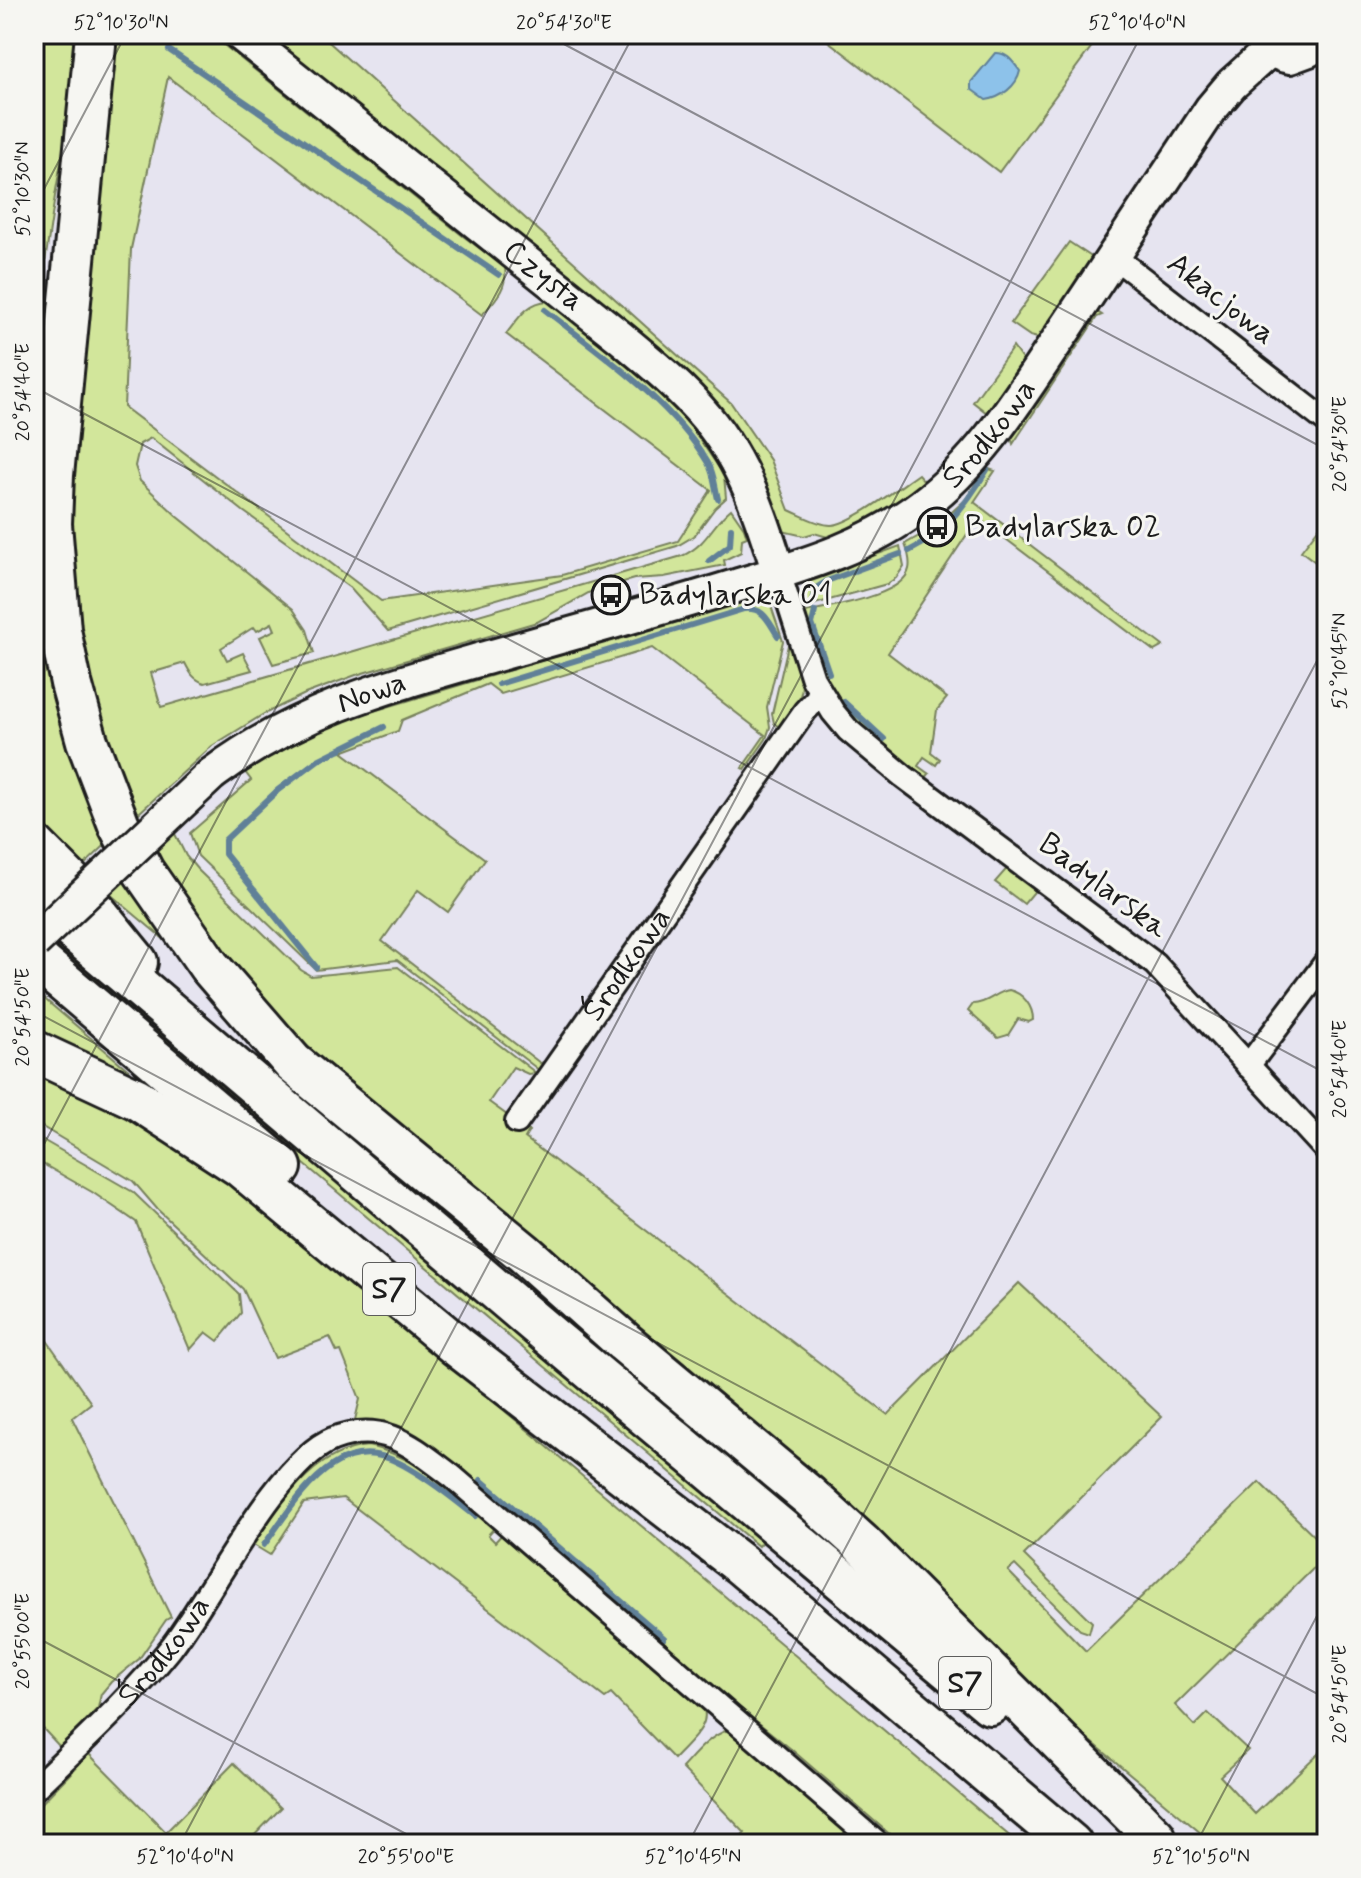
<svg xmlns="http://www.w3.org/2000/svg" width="1361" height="1878" font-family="Mynerve,sans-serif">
  <rect width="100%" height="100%" fill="#e6e4f0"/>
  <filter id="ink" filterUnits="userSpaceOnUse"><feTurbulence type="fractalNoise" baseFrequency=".0125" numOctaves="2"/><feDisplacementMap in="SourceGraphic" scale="16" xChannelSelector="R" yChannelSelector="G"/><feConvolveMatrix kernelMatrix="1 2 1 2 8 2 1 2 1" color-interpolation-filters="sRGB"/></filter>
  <g filter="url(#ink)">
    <!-- green -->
    <g fill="#d2e69b" stroke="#77815c" stroke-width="2">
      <path d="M34 34H84L55 196 34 335Z"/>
      <path d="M114 34H210L463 236 505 267C508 288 495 300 482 315L168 77 131 249 124 407 381 601 562 575 678 541 711 490 506 334C518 319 527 302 548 301L642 378 687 421 724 475 726 498 715 508 694 536 677 546 388 631 350 588 243 511 151 438 140 444 135 466 140 481 177 516 293 609 307 630 314 653 273 664 260 637 275 630 272 623 257 631 254 627 221 648 227 660 243 653 252 670 205 683C194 680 190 673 185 663L151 673 161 707 682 556C708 544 711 525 731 509L744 528 747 537 742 539 741 552 724 560 725 565 664 577 634 579 592 591 537 622 356 675 305 694 264 714 212 746 139 813 136 811 129 816 95 730 63 520 104 75Z"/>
      <path d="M267 34H320L731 403 770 460 789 510C801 515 818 525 831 525 852 524 899 487 918 474L926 483 887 510 831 538 814 533 804 536 782 531 762 477 729 421 484 208Z"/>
      <path d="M819 34H1101L999 172Z"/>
      <path d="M1069 242 1093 258 1038 338 1030 336 1011 323Z"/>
      <path d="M1096 311 1102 315 1097 317 1013 444 1010 434Z"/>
      <path d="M1013 347 1023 361 987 413 973 402Z"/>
      <path d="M46 463 117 834 80 869 34 829V465Z"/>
      <path d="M986 468 995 471 974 502 1163 646 1154 651 978 518 888 653 947 698 937 710 931 752 940 759 936 765 924 757 918 766 929 774 924 780C898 759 866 738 845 711 823 682 812 648 800 615L806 612C829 606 903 597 909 569 911 561 908 552 905 544L928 531 931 535 945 524 943 520 965 500Z"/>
      <path d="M1327 517V571L1301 551Z"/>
      <path d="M900 546 904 566 896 578 887 584 804 607 802 594 810 579Z"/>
      <path d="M752 598 764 600 771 606 783 641 767 707 770 727 766 739 745 769 742 768 765 735 652 648 501 694 488 684 402 720 398 731 342 752 485 859 448 912 418 890 382 941 540 1063 544 1062 546 1064 540 1071 397 960 316 970 198 856 190 833 251 780 245 772 298 740 350 718Z"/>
      <path d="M789 641C805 689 810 685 781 729L774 723 772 714Z"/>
      <path d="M174 832 186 856 197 869 301 970 311 976 398 967 536 1073 528 1074 513 1067 489 1102 529 1131 525 1138 888 1415 1019 1283 1162 1417 1024 1555 1092 1622 1089 1633 1080 1630 1015 1565 1008 1571 1086 1651 1259 1482 1327 1548V1555L1175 1705 1195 1726 1208 1713 1248 1750 1220 1776 1255 1814 1327 1745V1844H1214L1050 1707 478 1190 293 1034 264 1007 150 855Z"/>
      <path d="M1010 865 1033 883 1034 892 1024 904 995 882Z"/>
      <path d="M136 870 197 967 110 894Z"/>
      <path d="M60 943 765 1538 758 1546 51 951Z"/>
      <path d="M34 990 152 1090 34 1037Z"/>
      <path d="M1009 990C1023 993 1033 1006 1033 1020L1029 1022 1018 1019 1008 1035 998 1038 968 1011 973 1004C987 1004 996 992 1009 990Z"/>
      <path d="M34 1067 153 1129 252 1198 1019 1844H901L791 1749 660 1644 426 1441 387 1421 355 1420 360 1399 341 1351 337 1352 330 1337 275 1358 243 1289 158 1210 133 1181 34 1122Z"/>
      <path d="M34 1135 133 1192 239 1294 241 1313 218 1341 206 1332 190 1350 136 1222 92 1192 34 1159Z"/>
      <path d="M34 1322 91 1403 72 1418 171 1617 166 1620 139 1659 111 1682 101 1694 98 1708 60 1747 34 1719V1601L36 1598 34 1593Z"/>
      <path d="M368 1446C416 1456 459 1494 496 1526L488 1535 495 1542 504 1532 701 1704C715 1724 688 1743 674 1759L611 1694 605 1698 343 1498 304 1503 270 1555 252 1544C282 1503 313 1451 368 1446Z"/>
      <path d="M728 1730 733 1733 863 1844H735L745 1833 682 1768C695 1754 709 1736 728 1730Z"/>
      <path d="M89 1754 166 1832 234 1763 281 1808 246 1844H41L34 1837V1811Z"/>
    </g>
    <!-- water -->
    <path fill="#8dc2ea" stroke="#608098" stroke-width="2" d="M995 53C1007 52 1013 62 1020 71 1017 86 1001 98 986 100L971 89V82Z"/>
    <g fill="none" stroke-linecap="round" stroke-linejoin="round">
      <!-- stream -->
      <g stroke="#608098" stroke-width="6">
        <path d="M169 50 499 275"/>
        <path d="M545 310C600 353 672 402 708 463 714 473 715 487 718 499"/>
        <path d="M909 551C944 534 967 503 987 470"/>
        <path d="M709 561 730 545 731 528"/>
        <path d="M813 603 816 588 827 581 900 554"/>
        <path d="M815 611 812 624 829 673"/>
        <path d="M499 684 744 609C764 607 768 621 778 636"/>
        <path d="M844 702 884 739"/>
        <path d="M316 967 225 854V840L278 790 318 760 384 727"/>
        <path d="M481 1480 664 1638"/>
        <path d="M264 1545C284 1518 304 1484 333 1465 347 1456 364 1452 381 1456 407 1462 453 1498 475 1516"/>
      </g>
      <!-- street casing -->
      <g stroke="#1c1c1c" stroke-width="28">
        <g id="street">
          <path d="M1113 256 1327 422"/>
          <path d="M779 573 813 679 833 712 848 730 903 776 1155 964 1327 1151"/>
          <path d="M1248 1066 1327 961"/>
          <path id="s1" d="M517 1122 805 711 821 694"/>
          <path id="s2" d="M34 1789C80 1744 129 1700 170 1649 210 1598 277 1461 333 1439 385 1419 414 1448 453 1477L878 1844"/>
        </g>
      </g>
      <!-- secondary casing -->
      <g stroke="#1c1c1c" stroke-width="38">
        <g id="secondary">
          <path id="s3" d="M240 34 620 337C650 362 681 387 706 417 744 462 762 518 779 573"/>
          <path d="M1266 34C1269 48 1276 55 1290 57L1309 50 1315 34"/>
          <path id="s4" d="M212 774C298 710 388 686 489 657 570 634 651 612 732 587 798 567 866 548 922 505 984 459 1025 388 1068 325 1116 253 1163 181 1211 109L1232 84 1272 48"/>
        </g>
      </g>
      <!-- highway casing -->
      <g stroke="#1c1c1c" stroke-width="46">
        <g id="highway">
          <path d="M95 45 53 475 51 524 60 630 71 683 87 741 119 825 143 871 209 966 293 1063 524 1253 624 1342 809 1496 861 1543 1155 1837"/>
          <path d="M34 845 76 887 137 962"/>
          <path d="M34 897 555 1340 990 1704"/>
          <path d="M34 957 281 1167"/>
          <path d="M34 1051 137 1099 240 1166 457 1346 740 1564 1071 1844"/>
        </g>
      </g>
      <!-- street -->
      <use href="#street" stroke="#f6f6f2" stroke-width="22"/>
      <!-- secondary -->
      <use href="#secondary" stroke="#f6f6f2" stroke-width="32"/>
      <!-- highway -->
      <use href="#highway" stroke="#f6f6f2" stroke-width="40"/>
      <!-- secondary-bridge casing -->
      <g stroke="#1c1c1c" stroke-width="38" stroke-linecap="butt">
        <path id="secondary-bridge" d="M34 942 212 774"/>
      </g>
      <!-- secondary-bridge -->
      <use href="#secondary-bridge" stroke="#f6f6f2" stroke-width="32"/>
    </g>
  </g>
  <!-- ticks -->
  <path fill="none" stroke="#1c1c1c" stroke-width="2" stroke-opacity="0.45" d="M545 34 1327 450M34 208 126 34M34 387 1327 1074M34 1011 1327 1699M34 1163 634 34M34 1636 425 1844M180 1844 1142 34M688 1844 1327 642M1196 1844 1327 1597"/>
  <!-- icons -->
  <defs>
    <g id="bus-ring" transform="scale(2)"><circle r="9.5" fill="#f6f6f2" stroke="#1c1c1c" stroke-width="1.5"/><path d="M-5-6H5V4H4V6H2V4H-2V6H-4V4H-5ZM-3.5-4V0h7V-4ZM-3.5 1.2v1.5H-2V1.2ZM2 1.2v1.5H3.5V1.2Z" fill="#1c1c1c"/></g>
  </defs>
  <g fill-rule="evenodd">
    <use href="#bus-ring" x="937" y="527"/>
    <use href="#bus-ring" x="611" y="595"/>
  </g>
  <g text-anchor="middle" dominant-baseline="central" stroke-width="6" stroke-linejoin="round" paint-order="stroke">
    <!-- shield labels -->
    <g fill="#f6f6f2" stroke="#5d5d5c" stroke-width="2">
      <rect x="363" y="1263" width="52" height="52" rx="6"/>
      <rect x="939" y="1657" width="52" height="52" rx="6"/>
    </g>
    <g font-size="30" font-weight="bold" fill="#1c1c1c">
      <text x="389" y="1289">S7</text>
      <text x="965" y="1683">S7</text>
    </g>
    <!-- street labels -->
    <g font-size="32" fill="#1c1c1c" stroke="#f6f6f2">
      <text stroke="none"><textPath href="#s3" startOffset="388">Czysta</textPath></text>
      <text transform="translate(1221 299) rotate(38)">Akacjowa</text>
      <text stroke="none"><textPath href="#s4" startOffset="862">Środkowa</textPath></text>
      <text stroke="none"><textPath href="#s4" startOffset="180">Nowa</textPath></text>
      <text transform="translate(1103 886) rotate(37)">Badylarska</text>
      <text stroke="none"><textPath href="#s1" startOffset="192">Środkowa</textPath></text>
      <text stroke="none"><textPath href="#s2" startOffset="190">Środkowa</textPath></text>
    </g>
    <!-- poi labels -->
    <g font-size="32" fill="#1c1c1c" stroke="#f6f6f2" text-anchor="start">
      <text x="965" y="527">Badylarska 02</text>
      <text x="639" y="595">Badylarska 01</text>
    </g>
  </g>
  <!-- margin -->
  <rect width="1361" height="1878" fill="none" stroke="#f6f6f2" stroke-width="88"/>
  <rect x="44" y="44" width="1273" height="1790" fill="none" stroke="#1c1c1c" stroke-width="3"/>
  <g font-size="20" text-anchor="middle" fill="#1c1c1c">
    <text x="121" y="29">52°10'30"N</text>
    <text x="564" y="29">20°54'30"E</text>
    <text x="1137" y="29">52°10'40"N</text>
    <text transform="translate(22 189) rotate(-90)" y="7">52°10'30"N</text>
    <text transform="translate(22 392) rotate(-90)" y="7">20°54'40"E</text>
    <text transform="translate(1339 444) rotate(-90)" y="7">20°54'30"E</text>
    <text transform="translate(1339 661) rotate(-90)" y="7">52°10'45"N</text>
    <text transform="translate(22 1017) rotate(-90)" y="7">20°54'50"E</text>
    <text transform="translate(1339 1069) rotate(-90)" y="7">20°54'40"E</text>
    <text transform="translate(22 1641) rotate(-90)" y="7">20°55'00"E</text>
    <text transform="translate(1339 1694) rotate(-90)" y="7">20°54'50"E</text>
    <text x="185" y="1863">52°10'40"N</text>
    <text x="406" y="1863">20°55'00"E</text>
    <text x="693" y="1863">52°10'45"N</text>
    <text x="1201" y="1863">52°10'50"N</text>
  </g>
</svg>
